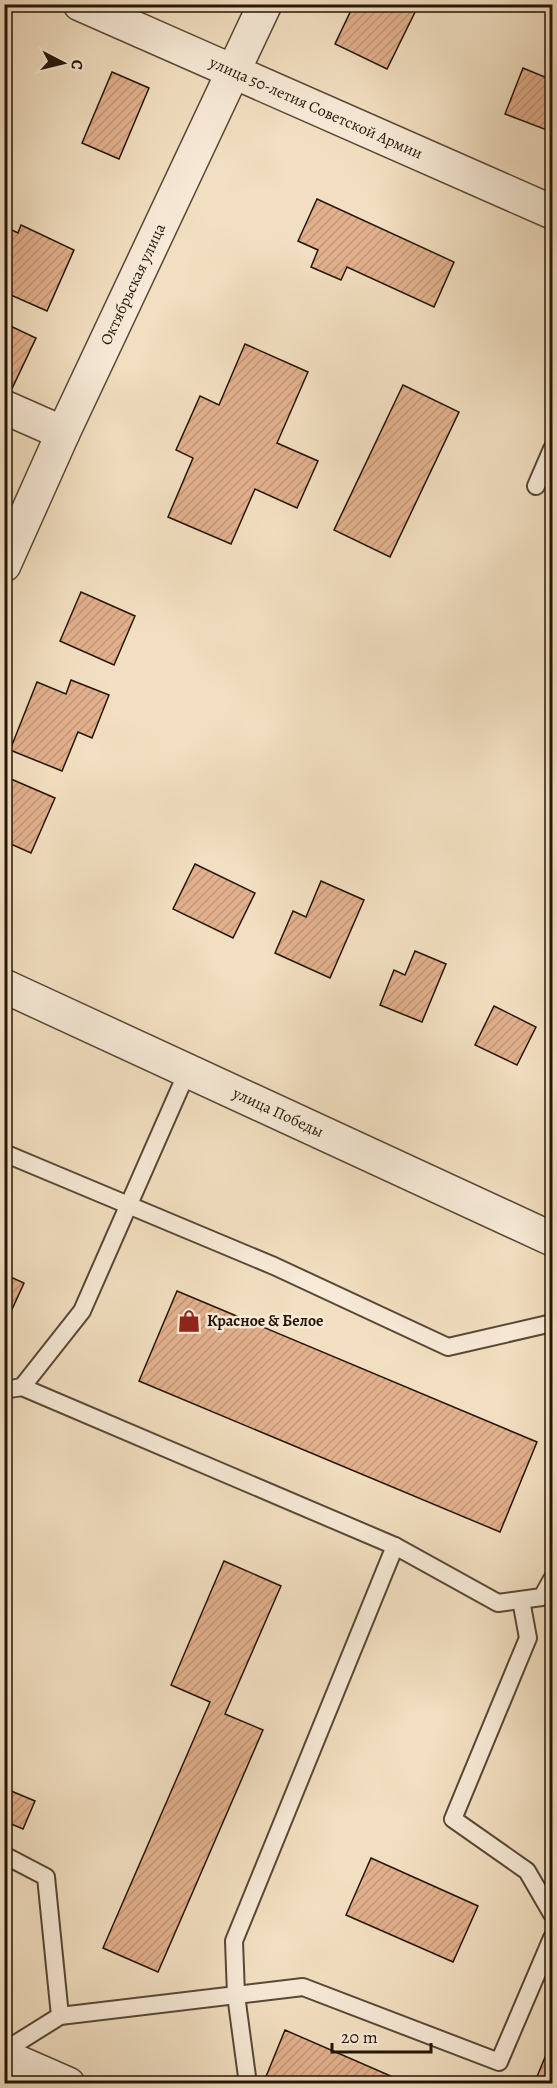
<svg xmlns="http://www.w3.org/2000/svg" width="557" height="2088" font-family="Alegreya,serif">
  <defs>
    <pattern id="building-hatch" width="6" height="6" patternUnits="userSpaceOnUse" patternTransform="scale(1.5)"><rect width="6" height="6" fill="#e2b08d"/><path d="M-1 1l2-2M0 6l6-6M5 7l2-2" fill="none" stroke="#c29778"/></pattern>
  </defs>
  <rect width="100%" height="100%" fill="#f2dfc1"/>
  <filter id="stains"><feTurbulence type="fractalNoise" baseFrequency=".00333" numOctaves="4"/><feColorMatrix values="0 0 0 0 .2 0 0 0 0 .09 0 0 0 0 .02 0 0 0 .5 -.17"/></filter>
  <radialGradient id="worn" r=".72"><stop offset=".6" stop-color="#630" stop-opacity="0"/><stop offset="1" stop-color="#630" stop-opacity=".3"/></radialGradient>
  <!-- building -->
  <g fill="url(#building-hatch)" stroke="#251608" stroke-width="1.5">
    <path d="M354 4H419L387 69 335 44Z"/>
    <path d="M523 68 552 80 549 94 552 95V132L505 114Z"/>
    <path d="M112 72 149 88 119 159 82 143Z"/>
    <path d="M317 199 454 262 434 307 347 267 341 280 311 267 318 250 298 241Z"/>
    <path d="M21 225 74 250 47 311 4 292V226L18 233Z"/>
    <path d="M4 323 36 338 7 399 4 398Z"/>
    <path d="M245 344 308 372 277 443 318 461 297 508 255 489 231 544 168 517 193 458 176 450 200 396 219 405Z"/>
    <path d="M403 385 459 412 390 557 334 530Z"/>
    <path d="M81 592 135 616 114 665 60 641Z"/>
    <path d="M71 680 109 695 92 738 78 732 62 771 10 750 37 682 66 694Z"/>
    <path d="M4 776 55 798 31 853 4 841Z"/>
    <path d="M195 864 255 893 233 938 173 909Z"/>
    <path d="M321 881 364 900 330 978 275 953 293 911 306 917Z"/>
    <path d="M415 951 446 964 422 1022 380 1005 394 970 405 975Z"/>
    <path d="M494 1006 536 1027 517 1065 475 1045Z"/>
    <path d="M4 1274 24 1283 4 1327Z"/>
    <path d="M177 1291 537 1442 500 1532 139 1381Z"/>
    <path d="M224 1561 281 1586 225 1714 263 1730 158 1972 103 1948 210 1702 171 1685Z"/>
    <path d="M4 1788 35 1801 23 1829 4 1821Z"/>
    <path d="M371 1858 478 1906 453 1962 346 1915Z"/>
    <path d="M4 1891 11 1894 4 1908Z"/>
    <path d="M285 2030 409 2084H263Z"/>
    <path d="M552 2040V2084H534Z"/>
  </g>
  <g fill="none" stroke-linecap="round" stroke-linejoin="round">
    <!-- service casing -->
    <g stroke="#584836" stroke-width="20">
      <g id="service">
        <path d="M536 486 552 449"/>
        <path d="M4 1153 274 1266 448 1347 552 1323"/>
        <path d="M22 1387 82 1311 188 1070"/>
        <path d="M4 1390 22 1387 395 1546 498 1603 542 1597 552 1579"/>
        <path d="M521 1600 528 1638 453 1819 527 1871 552 1914"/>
        <path d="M4 1855 46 1877 60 2016 4 2051"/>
        <path d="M60 2016 303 1987 499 2062 552 1938"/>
        <path d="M248 2084 236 1995 234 1941 395 1546"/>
      </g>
    </g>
    <!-- minor casing -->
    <g stroke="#584836" stroke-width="36">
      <g id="minor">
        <path id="s1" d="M80 4 552 212"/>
        <path d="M4 407 63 433"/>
        <path id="s2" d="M4 565 63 433 265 4"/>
        <path d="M4 2056 68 2084"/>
      </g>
    </g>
    <!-- tertiary casing -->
    <g stroke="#584836" stroke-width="36">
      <g id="tertiary">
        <path id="s3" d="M4 986 552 1239"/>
      </g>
    </g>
    <!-- service -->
    <use href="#service" stroke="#f7ead7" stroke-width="16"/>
    <!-- minor -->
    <use href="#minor" stroke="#f7ead7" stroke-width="33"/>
    <!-- tertiary -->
    <use href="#tertiary" stroke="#f7ead7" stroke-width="33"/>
  </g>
  <!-- icons -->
  <defs>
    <g id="shop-bare" transform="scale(1.8)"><path d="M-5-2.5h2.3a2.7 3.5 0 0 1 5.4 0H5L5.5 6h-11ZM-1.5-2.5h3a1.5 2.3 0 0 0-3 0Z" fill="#8f2418" stroke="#f7ead7" stroke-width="2.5" paint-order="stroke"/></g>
  </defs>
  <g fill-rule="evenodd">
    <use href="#shop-bare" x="189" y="1321"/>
  </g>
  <g text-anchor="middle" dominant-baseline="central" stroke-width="5" stroke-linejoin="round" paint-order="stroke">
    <!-- street labels -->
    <g font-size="16" fill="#251608" stroke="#f7ead7">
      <text stroke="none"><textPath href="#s1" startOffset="258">улица 50-летия Советской Армии</textPath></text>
      <text stroke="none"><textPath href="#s2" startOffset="309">Октябрьская улица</textPath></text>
      <text stroke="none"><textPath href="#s3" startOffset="302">улица Победы</textPath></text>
    </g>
    <!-- poi labels -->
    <g font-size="16" font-weight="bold" fill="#251608" stroke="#f7ead7" text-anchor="start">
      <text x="207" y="1321">Красное &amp; Белое</text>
    </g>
  </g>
  <!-- margin -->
  <rect width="557" height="2088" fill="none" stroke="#f2dfc1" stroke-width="24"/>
  <rect x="6" y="6" width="545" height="2076" fill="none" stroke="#251608" stroke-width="3"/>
  <rect x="12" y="12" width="533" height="2064" fill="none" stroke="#251608" stroke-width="1.5"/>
  <!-- north arrow -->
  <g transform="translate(63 63) rotate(97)" stroke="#f7ead7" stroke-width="4.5" paint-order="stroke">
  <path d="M0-4.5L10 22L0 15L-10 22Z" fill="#251608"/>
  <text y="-9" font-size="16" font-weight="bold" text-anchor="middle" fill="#251608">С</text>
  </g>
  <!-- scale -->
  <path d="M332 2043v9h99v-9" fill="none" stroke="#251608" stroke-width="3"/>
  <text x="341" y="2043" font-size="18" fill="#251608" stroke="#f7ead7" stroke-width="4.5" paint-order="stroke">20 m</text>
  <rect width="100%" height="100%" filter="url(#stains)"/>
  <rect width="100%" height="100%" fill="url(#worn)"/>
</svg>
